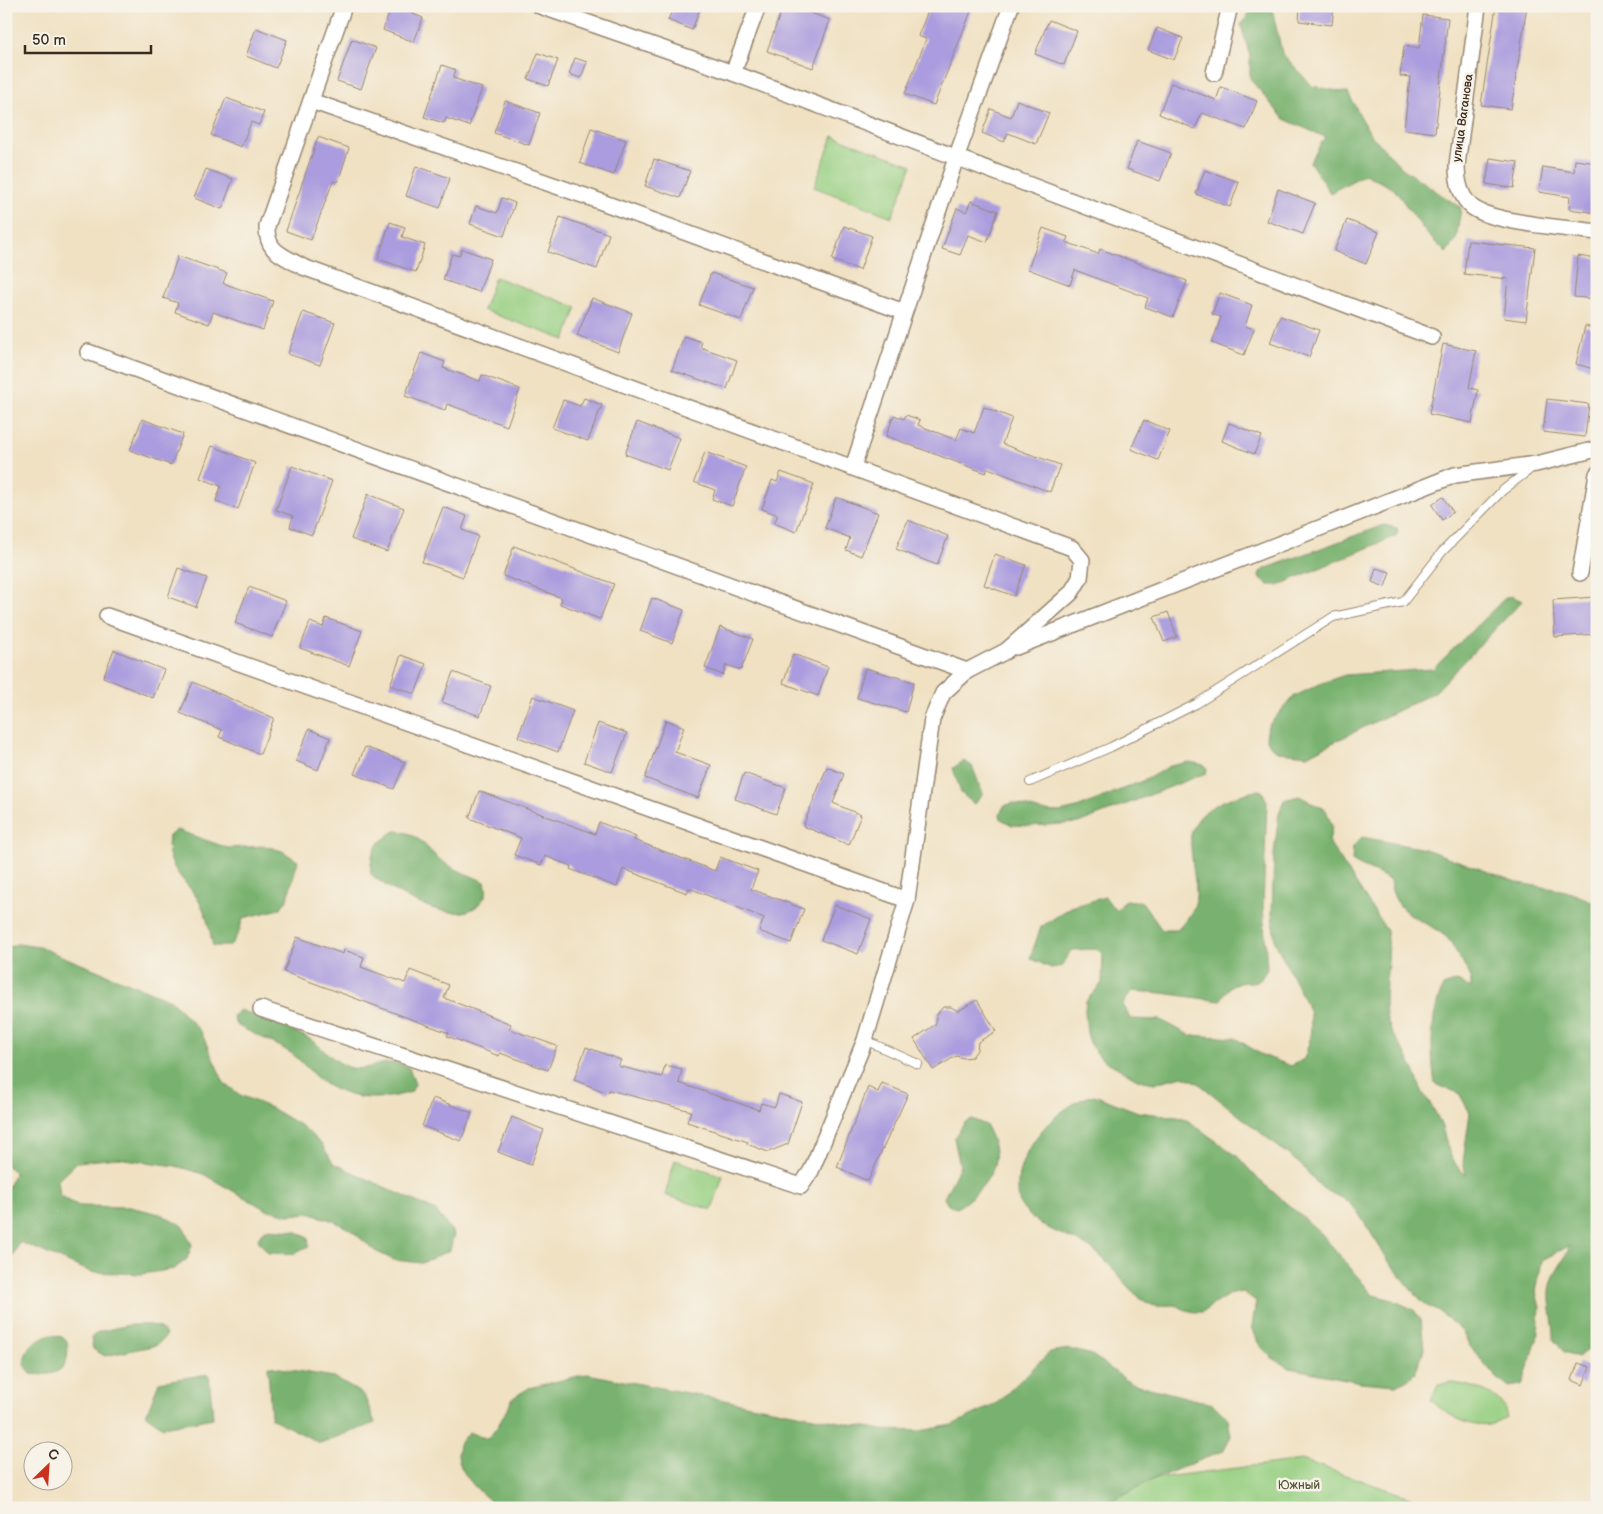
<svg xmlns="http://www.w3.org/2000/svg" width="1603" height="1514" font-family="'Balsamiq Sans',sans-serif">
  <rect width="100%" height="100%" fill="#f7f3e8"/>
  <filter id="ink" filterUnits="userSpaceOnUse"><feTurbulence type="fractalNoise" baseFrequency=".02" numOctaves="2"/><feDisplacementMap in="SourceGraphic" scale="10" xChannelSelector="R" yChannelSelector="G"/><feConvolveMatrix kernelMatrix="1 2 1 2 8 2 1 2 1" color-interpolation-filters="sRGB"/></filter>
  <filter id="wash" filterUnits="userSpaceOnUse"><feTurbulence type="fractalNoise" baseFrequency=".0096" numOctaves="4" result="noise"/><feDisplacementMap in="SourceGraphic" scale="20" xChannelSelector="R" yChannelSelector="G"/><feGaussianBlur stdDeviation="1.12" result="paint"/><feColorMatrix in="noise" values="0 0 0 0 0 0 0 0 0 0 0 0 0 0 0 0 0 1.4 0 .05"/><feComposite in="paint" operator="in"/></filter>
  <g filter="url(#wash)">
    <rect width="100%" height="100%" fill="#f0e1c3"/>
    <!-- green -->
    <g fill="#97cf82" stroke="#697c50">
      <path d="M833 136 912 165 892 217 814 187Z"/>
      <path d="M495 277 577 307 565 340 483 310Z"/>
      <path d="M675 1160 723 1176 712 1210 665 1195Z"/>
      <path d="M1454 1383C1475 1387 1502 1391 1507 1417 1502 1419 1497 1422 1492 1424 1473 1431 1444 1413 1431 1400L1438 1384Z"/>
      <path d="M1302 1460 1441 1508H1096L1156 1478Z"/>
    </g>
    <!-- forest -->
    <g fill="#79b270" stroke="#5a6e47">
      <path d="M1272 9 1282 53 1312 86 1348 93 1370 134 1402 168 1461 208 1456 240 1446 253 1427 234 1394 189 1365 174 1330 193 1310 162 1325 137 1284 119 1250 79V56L1241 25 1250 12Z"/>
      <path d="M1384 525 1397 528 1398 532 1396 536 1279 585H1268L1259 577 1260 572 1267 568Z"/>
      <path d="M1511 596 1522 601 1435 692 1308 755 1279 752 1271 747 1266 738 1268 726 1293 697 1322 683 1345 675 1433 669 1504 599Z"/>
      <path d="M964 761 972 766 983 794 974 804 961 793 953 768Z"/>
      <path d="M1189 762 1204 765 1207 769 1206 773 1078 823 1029 826 1012 825 1001 819 1000 814 1004 806 1013 803 1041 811 1060 812 1077 808 1147 779 1170 766Z"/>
      <path d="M1259 790 1262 791 1267 801 1263 907 1267 969C1254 996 1238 967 1220 1001L1162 993 1132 991 1123 1004 1130 1019 1161 1020 1189 1035 1235 1038 1262 1055 1291 1066 1304 1059C1310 1042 1313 1028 1309 1010L1275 942 1272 913 1274 855 1279 813 1284 800 1299 796 1326 810 1332 826 1329 842 1387 931C1392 963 1382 987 1386 1015 1389 1032 1401 1046 1409 1060 1415 1069 1417 1081 1422 1091 1427 1100 1434 1108 1438 1118 1449 1140 1444 1157 1466 1175L1463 1162 1470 1113 1459 1093 1435 1084C1430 1050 1430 1018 1443 986L1457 981 1471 988C1471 976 1467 969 1460 959 1456 952 1452 942 1445 936 1421 917 1395 917 1390 881 1378 871 1365 870 1352 861L1353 847 1362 837 1425 849 1519 883 1566 891 1597 903V1339L1590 1348 1577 1357 1563 1351 1554 1340C1555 1322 1547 1303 1551 1285 1554 1270 1567 1260 1569 1246L1542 1260 1536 1292 1540 1308 1537 1340 1522 1385 1508 1387 1496 1377 1469 1345 1463 1332 1440 1312 1427 1306 1417 1296 1390 1263 1357 1211 1347 1201 1322 1188 1300 1164 1197 1082 1183 1076 1154 1083 1139 1080 1102 1059 1091 1046 1087 1033 1085 1010 1086 1001 1102 983 1103 955 1097 949 1071 950 1062 966 1051 968 1030 958 1041 927 1071 907 1105 897 1116 911 1126 900 1142 902 1162 930H1177C1184 923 1192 914 1195 904 1198 892 1194 878 1193 866 1192 857 1190 843 1191 835 1197 805 1235 796 1259 790Z"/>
      <path d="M177 830 228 848 265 846 282 851 298 861 287 899 280 909 243 918 239 932 230 946H213C210 932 207 914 199 901 184 877 164 867 169 836Z"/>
      <path d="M395 831C422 832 425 851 445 863 457 871 472 876 485 882 488 893 486 897 478 905 455 928 390 892 371 874 370 851 376 843 395 831Z"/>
      <path d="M17 944 39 947 171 1000 201 1032 224 1083 240 1095 271 1108 303 1127 322 1145 333 1163 436 1211 454 1234 450 1250 422 1263 394 1260 375 1251 351 1230 334 1221 308 1213 289 1215 265 1209 203 1174 176 1166 117 1158 77 1162 58 1180 60 1196 79 1206 130 1207 160 1214 183 1226 192 1245 187 1259 174 1269 142 1274 91 1272 20 1242 6 1270V1191L15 1172 6 1165V948Z"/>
      <path d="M240 1010C262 1019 287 1027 308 1038 321 1046 332 1060 346 1066 369 1076 382 1053 409 1068L415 1084 411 1092C381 1101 352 1101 325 1084 313 1076 303 1062 291 1053 274 1042 253 1034 236 1025L233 1016Z"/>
      <path d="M1094 1095 1138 1112 1184 1118 1237 1156 1259 1180 1321 1233 1373 1295 1393 1300 1414 1310 1421 1320 1424 1349 1415 1373 1407 1380 1396 1385 1361 1382 1289 1368 1271 1357 1258 1343 1252 1326 1256 1301 1243 1292 1228 1295 1202 1312C1197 1312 1191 1312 1187 1310 1182 1309 1177 1305 1173 1305 1162 1305 1158 1309 1148 1303 1125 1290 1113 1264 1093 1250 1071 1235 1038 1230 1022 1207 1018 1202 1018 1192 1018 1185 1018 1148 1059 1104 1094 1095Z"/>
      <path d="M972 1119 986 1125C989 1133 994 1142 995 1151 999 1174 974 1197 957 1208L948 1205 944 1198 960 1166 954 1138 964 1123Z"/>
      <path d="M268 1229 295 1231 308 1237 309 1246 294 1254 268 1253 258 1240 261 1233Z"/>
      <path d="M129 1325C141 1325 162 1322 166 1336L157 1345 105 1356 93 1349 91 1338 98 1332Z"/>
      <path d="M52 1335 62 1337 67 1341C71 1369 58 1377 31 1374L24 1365C25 1347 35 1339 52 1335Z"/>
      <path d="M1069 1349 1092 1355 1130 1383 1213 1404 1228 1419 1231 1436 1223 1451 1156 1478 1096 1508H498C481 1492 452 1471 459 1445 460 1441 466 1436 468 1432L488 1439 498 1426 513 1398 529 1388 587 1374 882 1430 920 1431 952 1425 996 1404 1050 1352Z"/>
      <path d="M268 1366 333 1377 364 1395 375 1423 320 1443 271 1418Z"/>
      <path d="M209 1374 213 1418 163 1427 146 1415 159 1382Z"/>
    </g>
    <g id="blocks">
      <!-- building -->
      <g fill="#aa9cde">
        <path d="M392 6H413L411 13 423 18 414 42 383 30Z"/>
        <path d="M674 6H701L692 30 668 20Z"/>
        <path d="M783 6H791L830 20 813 68 767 51Z"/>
        <path d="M930 6H973L934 105 905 94 926 39 918 36Z"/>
        <path d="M1300 6H1334L1332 25 1299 21Z"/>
        <path d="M1496 6H1527L1511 109 1481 105Z"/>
        <path d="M1423 15 1448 18 1435 133 1404 129 1410 77 1400 76 1404 46 1419 48Z"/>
        <path d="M1049 20 1077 31 1064 65 1035 54Z"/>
        <path d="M256 28 287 40 276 68 246 56Z"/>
        <path d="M1157 28 1183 38 1174 60 1148 50Z"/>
        <path d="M352 39 376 48 361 89 337 81Z"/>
        <path d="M538 53 558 60 548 86 528 79Z"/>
        <path d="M575 58 587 62 581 78 569 74Z"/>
        <path d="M442 65 456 70 453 78 482 88 469 126 446 118 444 123 424 117Z"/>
        <path d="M1171 83 1216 100 1221 87 1257 101 1246 129 1202 113 1195 129 1159 114Z"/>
        <path d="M226 98 264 112 259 125 251 122 241 147 211 135Z"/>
        <path d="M1017 100 1049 113 1036 144 1008 133 1004 142 982 133 991 109 1011 117Z"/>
        <path d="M505 101 540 113 529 145 494 133Z"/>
        <path d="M591 128 626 140 614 175 580 163Z"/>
        <path d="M318 137 349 148 338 182 333 181 311 240 286 231Z"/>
        <path d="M1137 141 1171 153 1160 181 1127 169Z"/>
        <path d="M1490 158 1518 162 1514 188 1486 184Z"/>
        <path d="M654 159 690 171 680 198 645 186Z"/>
        <path d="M1575 160 1597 163V213L1569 209 1570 197 1539 192 1543 167 1574 172Z"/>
        <path d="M416 166 450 178 440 208 406 196Z"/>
        <path d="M206 169 233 179 222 209 194 198Z"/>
        <path d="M1205 170 1239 182 1230 207 1196 194Z"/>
        <path d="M1278 189 1315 203 1303 234 1267 221Z"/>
        <path d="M502 198 515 203 504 236 470 224 476 206 497 213Z"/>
        <path d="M971 201 998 211 987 242 968 235 960 255 942 249 957 208 966 212Z"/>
        <path d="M560 217 609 234 597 269 548 252Z"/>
        <path d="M1347 220 1379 232 1366 264 1334 251Z"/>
        <path d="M390 222 405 227 402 237 425 245 416 272 378 259Z"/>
        <path d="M844 226 872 236 860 270 832 260Z"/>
        <path d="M1043 228 1068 237 1066 242 1098 254 1100 249 1187 281 1173 317 1145 307 1148 298 1075 270 1070 285 1028 269Z"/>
        <path d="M1468 241 1535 248 1526 321 1504 318 1508 279 1464 274Z"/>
        <path d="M462 249 491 259 479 292 443 280 452 254 459 256Z"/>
        <path d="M178 256 227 273 223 283 273 301 263 330 213 312 209 324 175 312 178 303 163 298Z"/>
        <path d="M1578 256 1597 259V299L1574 297Z"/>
        <path d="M711 273 753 287 741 320 699 305Z"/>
        <path d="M1220 293 1252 305 1245 326 1254 329 1244 355 1212 343 1221 317 1212 314Z"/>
        <path d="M592 298 632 313 618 352 577 336Z"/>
        <path d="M303 312 335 323 320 365 288 354Z"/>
        <path d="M1280 316 1319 330 1309 357 1270 343Z"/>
        <path d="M1585 326 1597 329V370L1576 364Z"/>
        <path d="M684 336 702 342 700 347 737 360 727 389 672 370Z"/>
        <path d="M1443 344 1476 351 1469 388 1478 390 1472 423 1429 414Z"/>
        <path d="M421 353 445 362 443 368 480 381 482 375 520 389 507 426 447 404 445 410 405 396Z"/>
        <path d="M584 398 602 405 588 441 552 428 563 400 580 406Z"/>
        <path d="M1547 399 1589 404 1585 437 1543 432Z"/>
        <path d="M984 407 1012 418 1002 444 1060 465 1050 492 988 468 986 473 886 436 894 415 904 419 906 415 920 420 918 425 956 440 961 428 974 433Z"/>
        <path d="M142 419 183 434 171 465 130 450Z"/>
        <path d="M1144 420 1170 431 1158 460 1131 449Z"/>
        <path d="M637 422 680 438 668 470 625 454Z"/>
        <path d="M1229 423 1262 436 1254 454 1222 441Z"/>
        <path d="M212 446 255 463 238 509 216 501 221 486 200 478Z"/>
        <path d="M705 452 746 467 732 506 712 499 715 490 694 482Z"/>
        <path d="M292 466 332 481 312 535 290 527 293 516 276 510Z"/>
        <path d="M781 472 814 484 796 532 774 523 778 515 762 509 772 480 777 482Z"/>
        <path d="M368 494 404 508 387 552 351 539Z"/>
        <path d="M836 497 878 513 861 556 846 550 850 538 825 528Z"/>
        <path d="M1443 497 1453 512 1442 520 1432 505Z"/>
        <path d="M443 507 467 516 462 530 478 536 463 577 422 562Z"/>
        <path d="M908 520 948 536 937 565 896 549Z"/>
        <path d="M514 546 614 584 600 619 560 604 562 598 503 576Z"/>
        <path d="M995 554 1026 565 1014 596 984 585Z"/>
        <path d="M178 568 207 578 196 607 168 597Z"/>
        <path d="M1376 568 1390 572 1385 587 1372 582Z"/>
        <path d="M249 587 286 601 272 637 235 623Z"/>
        <path d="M1595 597 1597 634 1555 637 1553 600Z"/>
        <path d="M652 598 684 610 672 643 640 631Z"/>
        <path d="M1168 612 1177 637 1164 642 1154 617Z"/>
        <path d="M326 618 362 631 349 666 300 648 310 622 323 627Z"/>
        <path d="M720 627 753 639 741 670 726 665 723 675 705 668Z"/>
        <path d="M114 650 164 670 153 698 103 677Z"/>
        <path d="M793 654 828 667 818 696 783 683Z"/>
        <path d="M401 655 426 664 415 694 390 685Z"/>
        <path d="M865 668 914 682 906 712 857 698Z"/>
        <path d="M453 672 491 686 480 716 442 702Z"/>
        <path d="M193 682 274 718 260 754 219 737 222 730 180 713Z"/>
        <path d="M533 696 573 711 558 752 518 737Z"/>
        <path d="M666 720 684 727 675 752 711 765 698 798 645 778Z"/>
        <path d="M598 723 627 733 612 772 584 762Z"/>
        <path d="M309 729 330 738 318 770 296 761Z"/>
        <path d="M365 747 405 762 394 789 354 774Z"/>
        <path d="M827 767 844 774 833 803 861 815 849 845 803 826Z"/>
        <path d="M744 773 786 788 776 814 735 799Z"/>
        <path d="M479 791 595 834 599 822 636 837 634 840 715 871 720 857 758 871 751 889 804 909 791 943 759 931 764 918 689 888 687 893 623 869 617 887 570 869 571 866 545 856 541 865 514 855 521 838 469 818Z"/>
        <path d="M835 905 871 919 858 954 821 940Z"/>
        <path d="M297 937 343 954 344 950 364 957 361 967 405 983 410 970 449 985 444 998 511 1024 509 1029 557 1046 548 1070 500 1053 499 1056 447 1036 449 1033 284 972Z"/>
        <path d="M977 1000 996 1031 978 1042 977 1050 972 1057 963 1058 956 1056 933 1070 914 1039 936 1024V1015L943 1007H951L958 1011Z"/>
        <path d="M586 1047 621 1060 618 1066 662 1077 665 1065 682 1069 679 1083 759 1110 761 1103 775 1107 779 1094 802 1102 788 1144 768 1152 747 1144 748 1142 687 1122 691 1111 609 1090 608 1093 574 1080Z"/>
        <path d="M882 1083 908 1094 868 1181 837 1167 868 1087 878 1092Z"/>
        <path d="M433 1098 472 1113 461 1141 422 1126Z"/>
        <path d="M512 1117 544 1130 531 1165 498 1152Z"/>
        <path d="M1578 1363 1590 1367 1583 1385 1572 1380Z"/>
      </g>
    </g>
  </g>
  <g filter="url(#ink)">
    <use href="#blocks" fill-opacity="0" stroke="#968670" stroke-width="1"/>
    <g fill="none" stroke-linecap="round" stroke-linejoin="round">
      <!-- lane casing -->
      <g stroke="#968670" stroke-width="10">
        <g id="lane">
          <path d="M1030 782 1111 747 1196 704 1333 617 1403 602 1442 552 1502 491 1533 467"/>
          <path d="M865 1040 918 1064"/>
        </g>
      </g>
      <!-- street casing -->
      <g stroke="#968670" stroke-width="18">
        <g id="street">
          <path d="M540 6 733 73 1432 337"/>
          <path d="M1478 6 1457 165C1457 180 1460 197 1472 207 1492 223 1568 228 1597 232"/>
          <path d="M733 73 758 6"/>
          <path d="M1214 73 1230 6"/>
          <path d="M311 101 588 197 904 312"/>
          <path d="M88 352 967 671"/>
          <path d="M853 467 956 158 1011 6"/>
          <path d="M1580 573 1597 474"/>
          <path d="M107 616 907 900"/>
          <path d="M1016 647 1455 475 1536 464 1597 449"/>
          <path d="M261 1009 801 1186 811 1171 865 1040 907 900 932 719 943 693 967 671 1006 651 1071 593 1080 578 1082 560 1072 548 303 267C282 255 266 252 267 226L344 6"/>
        </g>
      </g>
      <!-- lane -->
      <use href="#lane" stroke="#fff" stroke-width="8"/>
      <!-- street -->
      <use href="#street" stroke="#fff" stroke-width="15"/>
    </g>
  </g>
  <g text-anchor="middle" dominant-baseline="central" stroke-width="5" stroke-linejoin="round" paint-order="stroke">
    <!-- street labels -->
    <g font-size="12" fill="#3b2a1e" stroke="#f7f3e8">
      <text transform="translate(1463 118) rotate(-82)">улица Ваганова</text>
    </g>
    <!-- park labels -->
    <g font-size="12" fill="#525337" stroke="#f7f3e8">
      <text x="1299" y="1485">Южный</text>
    </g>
  </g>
  <!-- margin -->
  <rect width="1603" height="1514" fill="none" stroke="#f7f3e8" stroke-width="25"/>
  <!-- north arrow -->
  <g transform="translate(48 1466) rotate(25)"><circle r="24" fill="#f7f3e8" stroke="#aca397"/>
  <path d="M0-4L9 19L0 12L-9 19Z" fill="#c8321e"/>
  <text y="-8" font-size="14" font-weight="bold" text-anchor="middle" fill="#3b2a1e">С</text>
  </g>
  <!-- scale -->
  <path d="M25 45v8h126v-8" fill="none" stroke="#3b2a1e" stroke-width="2.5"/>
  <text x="32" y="45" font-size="15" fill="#3b2a1e" stroke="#f7f3e8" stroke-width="4" paint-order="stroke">50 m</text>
</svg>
